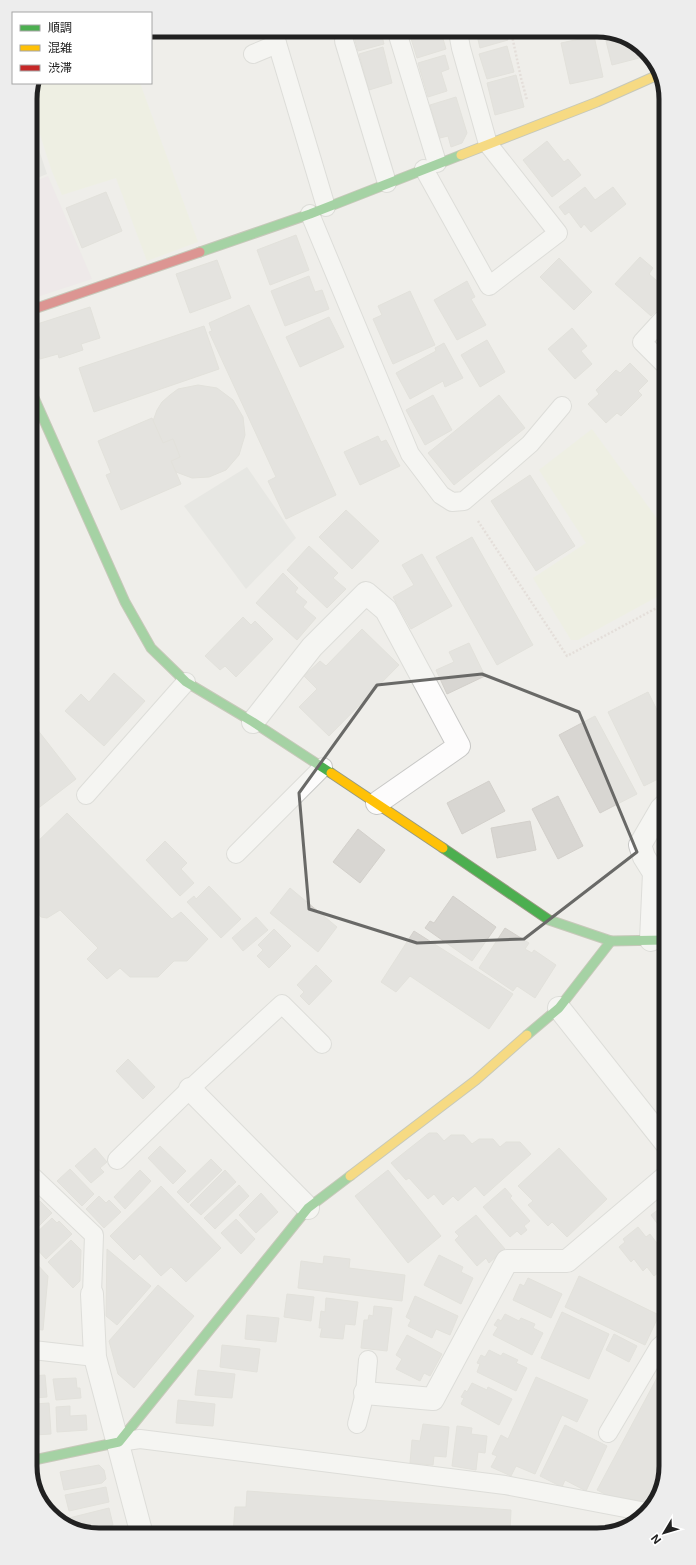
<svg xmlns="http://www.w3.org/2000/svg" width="696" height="1565" viewBox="0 0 696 1565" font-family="Inter,'Noto Sans JP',sans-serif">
<rect width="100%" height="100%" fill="#efeeea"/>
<!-- residential -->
<g fill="#dedddb">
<path d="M30,123l17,51 -17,7z"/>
<path d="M247,467l49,71 -50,51 -62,-83z"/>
</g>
<!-- industrial -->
<path fill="#ede2e8" d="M48,176l44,103 -61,20 -1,-116z"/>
<!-- farmland -->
<g fill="#eef0dc">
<path d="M36,83h104l58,159 -51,19 -31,-83 -54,17 -11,-26 -21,-66v-8z"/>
<path d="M592,429l71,98 1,66 -86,47h-7l-38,-62 53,-35 -47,-73z"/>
</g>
<!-- building -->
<g fill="#d8d6d2" stroke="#d3d0cb">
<path d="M476,31h30l2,9 -28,8z"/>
<path d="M381,32l3,12 -26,7 -5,-18z"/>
<path d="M409,32h32l5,17 -29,9z"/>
<path d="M594,36l9,41 -33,7 -9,-41z"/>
<path d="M621,37l18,7 8,12 -35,9 -6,-24z"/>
<path d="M507,46l7,26 -27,7 -8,-25z"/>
<path d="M383,47l9,36 -23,7 -10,-36z"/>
<path d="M445,55l4,14 -8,3 6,19 -19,6 -10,-34z"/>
<path d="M516,75l8,32 -29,8 -8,-32z"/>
<path d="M456,97l11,36 -5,10 -11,4 -3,-11 -8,2 -10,-33z"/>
<path d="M547,141l17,21 4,-3 13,16 -29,22 -29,-37z"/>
<path d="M585,187l10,13 18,-13 13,17 -35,28 -7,-8 -3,4 -12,-16 -4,3 -6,-8z"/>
<path d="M106,192l16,39 -40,17 -16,-40z"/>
<path d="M296,235l13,35 -39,15 -13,-35z"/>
<path d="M640,257l13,11 -4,6 14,12v17l-12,13 -36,-32z"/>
<path d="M559,258l33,34 -18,18 -34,-33z"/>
<path d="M217,260l14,38 -41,15 -14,-39z"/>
<path d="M309,276l6,16 7,-2 7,19 -44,17 -14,-35z"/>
<path d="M467,281l8,16 -4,2 15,26 -29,15 -23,-40z"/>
<path d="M410,291l25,54 -42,19 -20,-45 9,-4 -4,-9z"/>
<path d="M249,305l87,190 -50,24 -18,-38 8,-4 -67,-145 3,-1 -3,-8z"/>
<path d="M90,307l10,31 -19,6 2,6 -24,8 -1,-4 -18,5 -9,-33z"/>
<path d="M329,317l15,30 -44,20 -14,-30z"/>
<path d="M204,326l15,43 -125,43 -15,-44z"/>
<path d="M572,328l15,18 -6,5 11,13 -17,15 -27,-30z"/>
<path d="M487,340l18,32 -25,15 -19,-32z"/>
<path d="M444,343l19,35 -18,9 -2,-6 -33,18 -14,-26 40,-22 -1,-3z"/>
<path d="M630,363l18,18 -10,10 4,4 -21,21 -4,-3 -11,10 -18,-19 11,-10 -3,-4 20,-20 4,3z"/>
<path d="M198,385l19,3 16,12 10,17 2,18 -6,20 -13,15 -17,7 -17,1 -16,-6 -5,-11 9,-4 -7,-18 -10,4 -10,-22 4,-11 5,-8 8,-7 8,-6z"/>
<path d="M433,395l19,35 -27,15 -19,-35z"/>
<path d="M499,395l26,33 -71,57 -26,-32z"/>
<path d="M152,418l11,25 10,-4 7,18 -9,4 10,23 -60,26 -15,-35 5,-2 -13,-32z"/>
<path d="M378,436l3,6 5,-2 14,26 -40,19 -16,-33z"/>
<path d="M530,475l45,71 -39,25 -45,-70z"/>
<path d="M346,510l33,31 -27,28 -33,-32z"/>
<path d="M472,537l61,108 -36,20 -61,-108z"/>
<path d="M309,546l29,27 -5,5 13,11 -19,19 -40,-38z"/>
<path d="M422,554l30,52 -41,23 -18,-32 21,-12 -12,-20z"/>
<path d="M283,573l15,15 -3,4 12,10 -4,5 13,11 -19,22 -41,-37z"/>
<path d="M243,617l8,8 4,-4 18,18 -37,38 -11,-11 -5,4 -15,-14z"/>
<path d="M362,629l37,36 -70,71 -30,-29 18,-18 -13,-13 16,-15 6,5z"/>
<path d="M469,643l16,33 -38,18 -11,-24 18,-8 -5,-10z"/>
<path d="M32,657l7,12 -7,5z"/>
<path d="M114,673l31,28 -41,45 -39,-35 16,-17 8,8z"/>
<path d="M648,692l16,32v52l-20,10 -36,-74z"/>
<path d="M595,716l42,78 -37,19 -41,-78z"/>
<path d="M33,724l43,55 -44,34v-88z"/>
<path d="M489,781l16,30 -43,23 -15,-31z"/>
<path d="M558,796l25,50 -25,13 -26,-50z"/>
<path d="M67,813l105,106 9,-7 27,27 -21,22h-13l-16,16h-28l-10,-9 -13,11 -20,-20 11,-11 -38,-38 -13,8 -6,-1 -4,-5 -5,4v-69z"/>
<path d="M530,821l6,29 -39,8 -6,-30z"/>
<path d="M358,829l27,21 -25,33 -27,-21z"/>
<path d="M165,841l22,22 -6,6 13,14 -14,13 -34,-36z"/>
<path d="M209,886l32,33 -20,19 -34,-36 7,-6 2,3z"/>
<path d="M290,888l47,39 -19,25 -48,-39z"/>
<path d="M453,896l43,31 -24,34 -47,-33 5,-7 4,2z"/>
<path d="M256,917l12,13 -25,21 -11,-13z"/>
<path d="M505,928l24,15 -4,6 7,4 2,-3 22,15 -21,33 -18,-12 -4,5 -34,-23z"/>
<path d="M274,929l17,17 -22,22 -12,-12 6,-6 -5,-5z"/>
<path d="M414,931l99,63 -24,35 -79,-53 -14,16 -15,-10z"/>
<path d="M316,965l16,16 -23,24 -9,-9 4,-4 -7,-7z"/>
<path d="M128,1059l27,28 -12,12 -27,-28z"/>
<path d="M429,1133h8l7,8 7,-6h13l8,9 7,-5h14l7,8 6,-5h14l11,12 -47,42 -9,-10 -17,15 -5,-5 -10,9 -9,-11 -6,5 -19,-21 -3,2 -15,-17z"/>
<path d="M160,1146l26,25 -13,13 -25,-26z"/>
<path d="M95,1148l12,14 -7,6 4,4 -13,11 -16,-17z"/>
<path d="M559,1148l48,51 -40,38 -15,-15 -4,4 -20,-21 5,-4 -15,-15z"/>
<path d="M211,1159l11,11 -34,33 -11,-11z"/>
<path d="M70,1169l24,25 -12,12 -25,-25z"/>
<path d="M140,1170l11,11 -26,28 -11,-12z"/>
<path d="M225,1170l11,12 -35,33 -11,-10z"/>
<path d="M388,1170l53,66 -33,27 -53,-67z"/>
<path d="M239,1185l10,11 -34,33 -11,-11z"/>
<path d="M161,1186l60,62 -35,34 -15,-15 -10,9 -21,-22 -6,6 -24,-24z"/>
<path d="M505,1188l7,8 -2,2 20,23 -6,5 3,4 -6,5 -4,-4 -7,6 -27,-30z"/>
<path d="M261,1193l17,19 -22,21 -17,-18z"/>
<path d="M99,1196l7,7 3,-3 12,12 -17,16 -18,-19z"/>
<path d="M33,1199l4,4 3,-2 12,12 -19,19z"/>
<path d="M665,1207v27l-14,-19 8,-6 1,2z"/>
<path d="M476,1215l29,34 -16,14 -3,-5 -9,8 -22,-26 4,-4 -4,-4z"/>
<path d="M52,1218l5,5 2,-2 13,13 -26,25 -13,-14v-9z"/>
<path d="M236,1219l19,20 -14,15 -20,-21z"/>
<path d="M638,1227l8,10 4,-3 15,20v13l-11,9 -7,-9 -4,4 -9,-12 -3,3 -12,-15 6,-5 -2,-3z"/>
<path d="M71,1240l10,10 -1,31 -7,7 -25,-26z"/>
<path d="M107,1249l44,37 -34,39 -11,-9z"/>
<path d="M439,1255l24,12 -2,5 12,6 -12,26 -37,-19z"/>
<path d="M324,1256l26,3 -1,9 56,7 -3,26 -104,-13 3,-27 22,3z"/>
<path d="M33,1260l15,16 -5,54 -10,-1z"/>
<path d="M579,1276l80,39 -14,30 -80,-38z"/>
<path d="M528,1278l34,16 -11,24 -38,-18 7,-16 4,2z"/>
<path d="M158,1285l36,31 -60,72 -16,-14 -9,-33z"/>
<path d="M287,1294l27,3 -3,24 -27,-4z"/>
<path d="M415,1296l43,20 -8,19 -14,-6 -4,9 -24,-12 3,-6 -5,-3z"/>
<path d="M326,1298l32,4 -3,23 -10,-1 -2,15 -23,-2 2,-9h-3l2,-17 4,1z"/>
<path d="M374,1306l18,2 -5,43 -26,-3 3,-28h4l1,-5 4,1z"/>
<path d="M562,1312l47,22 -20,45 -48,-21z"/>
<path d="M505,1314l14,7 2,-3 14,6 -2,4 10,5 -11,22 -39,-20 5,-8 -4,-2 4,-6 3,2z"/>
<path d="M247,1315l32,3 -3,24 -31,-3z"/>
<path d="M614,1334l23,12 -8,16 -23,-12z"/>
<path d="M407,1335l35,19 -12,22 -6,-3 -4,8 -24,-12 6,-10 -6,-4z"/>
<path d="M222,1345l38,4 -3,23 -37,-5z"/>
<path d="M489,1350l12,6 2,-3 15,7 -2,3 11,5 -11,23 -39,-19 3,-8 -3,-1 4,-8 4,2z"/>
<path d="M666,1361v105l-13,38 -6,-2 -38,-6 -12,-6z"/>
<path d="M198,1370l37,4 -3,24 -37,-3z"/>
<path d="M45,1375l2,22 -13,1 -1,-22z"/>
<path d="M536,1377l52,23 -11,22 -15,-7 -27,59 -19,-8 -5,10 -20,-9 6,-11 -5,-2 9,-19 7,4z"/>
<path d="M76,1378l1,10h3l1,10 -25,2 -3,-21z"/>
<path d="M472,1383l15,7 1,-3 24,12 -13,26 -38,-21 3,-6 -3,-1 4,-7 2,2z"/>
<path d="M178,1400l37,4 -2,22 -37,-3z"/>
<path d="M49,1403l2,31 -17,1v-31z"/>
<path d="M70,1406v10l16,-1 1,15 -30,2 -1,-25z"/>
<path d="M423,1424l26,3 -3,30 -12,-1 -1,9 -23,-2 2,-23 8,1z"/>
<path d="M565,1425l42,21 -21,45 -21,-11 -3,7 -22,-11z"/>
<path d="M457,1426l15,2 -1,6 16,2 -2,17 -7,-1 -2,18 -24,-4z"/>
<path d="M99,1465l5,5 2,9 -4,4 -38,7 -4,-18z"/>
<path d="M106,1487l3,15 -40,9 -4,-16z"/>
<path d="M247,1491l264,19 -1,22 -277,2 2,-27h11z"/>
<path d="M109,1508l4,17 -27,7 -15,-6 -2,-8z"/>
<path d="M114,1530l2,5 -23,-1z"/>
</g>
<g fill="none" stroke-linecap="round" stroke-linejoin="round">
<defs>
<g id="lane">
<path d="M397,32l40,131"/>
<path d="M274,33l52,174"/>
<path d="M344,41l43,142"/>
<path d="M253,54l24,-10"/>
<path d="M424,169l65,117 69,-53 -70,-89 -27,-96 -3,-16"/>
<path d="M310,214l100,240 31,41 11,7 12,-1 66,-57 32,-38"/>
<path d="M663,319l-21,23 21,21"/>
<path d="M86,795l100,-113"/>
<path d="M236,854l87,-87"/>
<path d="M117,1160l73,-71 92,-85 40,40"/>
<path d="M33,1177l61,58 -2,59"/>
<path d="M33,1350l62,7"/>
<path d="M357,1424l8,-31 3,-33"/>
<path d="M608,1433l51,-86 7,-6"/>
<path d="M119,1442l21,-3 365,46 141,27"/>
</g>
<g id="street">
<path d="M253,722l59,-75 54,-54 20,17 73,136 -82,57"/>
<path d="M651,940l3,-67 -10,-16 -4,-12 21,-36 3,-3"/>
<path d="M559,1008l106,134"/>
<path d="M190,1089l118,119"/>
<path d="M92,1294l3,63 47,178"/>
<path d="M365,1393l68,6 74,-138h60l98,-83"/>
</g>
<g id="fast">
<path d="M200,252l110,-38 151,-59"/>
<path d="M31,391l94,211 26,46 35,34 67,40 78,51"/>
<path d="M443,848l106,72 62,21 54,-1"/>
<path d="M527,1035l32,-27 52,-67"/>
<path d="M34,1460l85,-18 189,-234 42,-32"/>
</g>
<g id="slow">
<path d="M461,155l136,-53 63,-28"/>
<path d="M331,773l112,75"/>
<path d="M350,1176l126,-96 51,-45"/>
</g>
<path id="jam" d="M31,310l169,-58"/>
</defs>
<!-- lane casing -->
<use href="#lane" stroke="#c8c8c6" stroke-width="20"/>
<!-- street casing -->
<use href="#street" stroke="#c8c8c6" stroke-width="24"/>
<!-- fast casing -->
<use href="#fast" stroke="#979a80" stroke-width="11"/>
<!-- slow casing -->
<use href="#slow" stroke="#979a80" stroke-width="11"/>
<!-- jam casing -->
<use href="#jam" stroke="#979a80" stroke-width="11"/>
<!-- path -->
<g stroke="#d8cbc8" stroke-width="2.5" stroke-dasharray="2 2" stroke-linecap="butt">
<path d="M511,31l10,47 6,22"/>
<path d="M478,521l89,135 97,-52"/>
</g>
<!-- lane -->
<use href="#lane" stroke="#fdfcfc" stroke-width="18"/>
<!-- street -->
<use href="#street" stroke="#fdfcfc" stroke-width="22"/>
<!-- fast -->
<use href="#fast" stroke="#4caf50" stroke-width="9"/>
<!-- slow -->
<use href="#slow" stroke="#ffc107" stroke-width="9"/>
<!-- jam -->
<use href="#jam" stroke="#c62828" stroke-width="9"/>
</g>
<!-- marked area -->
<path d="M0 0H696V1565H0ZM482,674l97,38 58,140 -113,87 -107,4 -108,-34 -10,-116 78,-108z" fill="#efeeea" fill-opacity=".55" fill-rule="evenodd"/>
<path fill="none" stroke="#696967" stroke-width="3" stroke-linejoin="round" d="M482,674l97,38 58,140 -113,87 -107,4 -108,-34 -10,-116 78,-108z"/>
<!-- crop -->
<path d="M0 0H696V1565H0ZM99 37H597A62 62 0 0 1 659 99V1466A62 62 0 0 1 597 1528H99A62 62 0 0 1 37 1466V99A62 62 0 0 1 99 37Z" fill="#ededed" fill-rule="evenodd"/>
<path fill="none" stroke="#212121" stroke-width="5" d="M99 37H597A62 62 0 0 1 659 99V1466A62 62 0 0 1 597 1528H99A62 62 0 0 1 37 1466V99A62 62 0 0 1 99 37Z"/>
<!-- legend -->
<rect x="12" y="12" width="140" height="72" fill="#ffffff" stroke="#a6a6a6"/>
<rect x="20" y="25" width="20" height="6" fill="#4caf50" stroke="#a6a6a6"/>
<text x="48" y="32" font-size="12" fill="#212121">順調</text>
<rect x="20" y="45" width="20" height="6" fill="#ffc107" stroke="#a6a6a6"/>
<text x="48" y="52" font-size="12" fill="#212121">混雑</text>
<rect x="20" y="65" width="20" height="6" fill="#c62828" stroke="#a6a6a6"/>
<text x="48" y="72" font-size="12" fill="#212121">渋滞</text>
<!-- north arrow -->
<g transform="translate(664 1533) rotate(232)" stroke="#ffffff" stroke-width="3" paint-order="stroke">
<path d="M0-3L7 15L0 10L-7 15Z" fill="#212121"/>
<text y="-6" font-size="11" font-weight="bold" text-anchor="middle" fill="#212121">N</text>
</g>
</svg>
